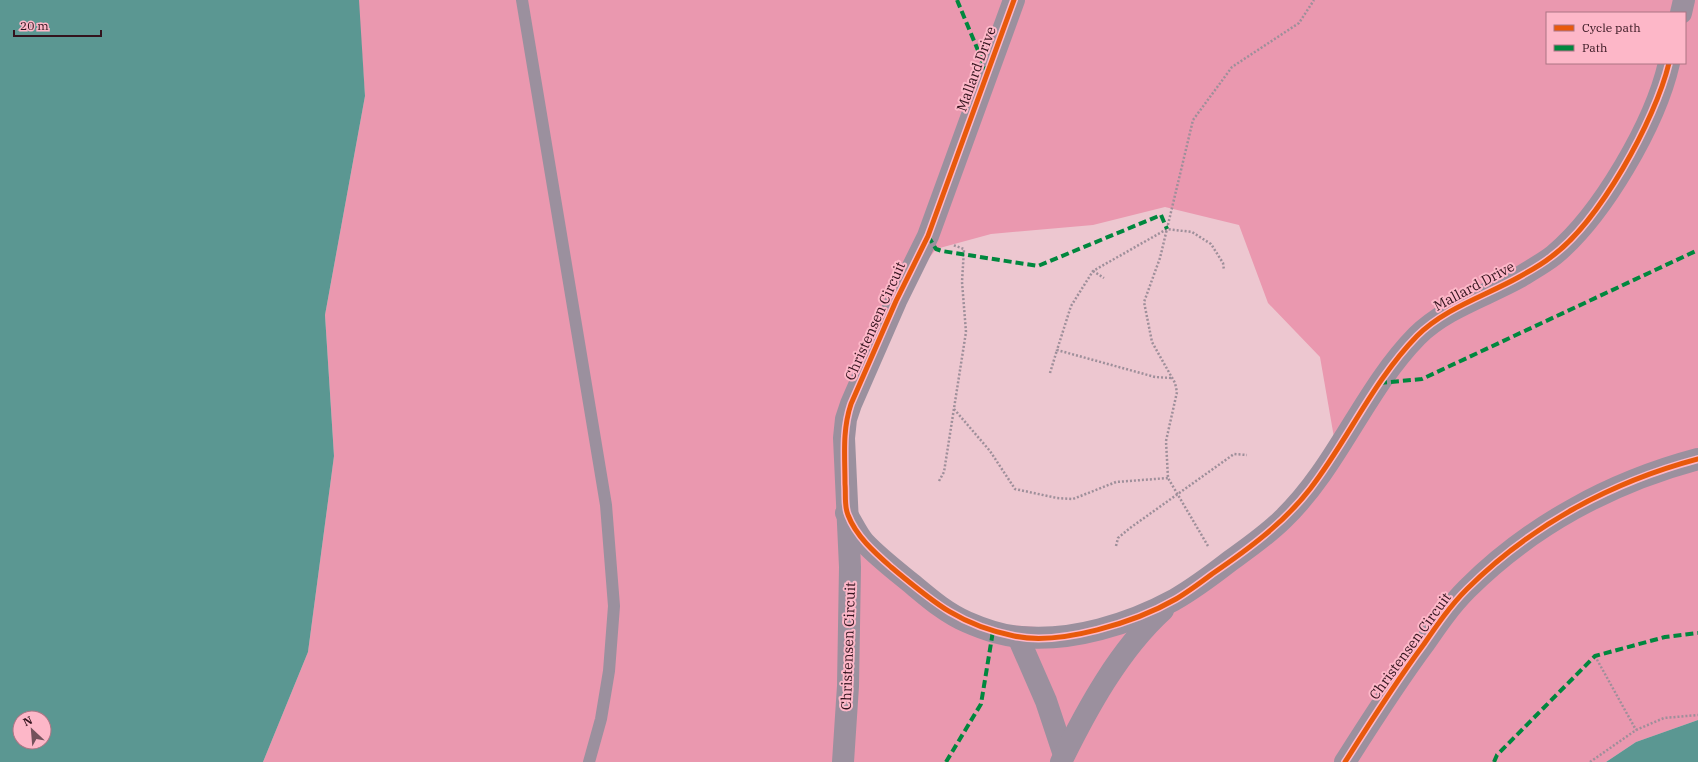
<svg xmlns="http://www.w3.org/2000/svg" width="1698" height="762" viewBox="0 0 1698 762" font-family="'IBM Plex Serif',serif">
<rect width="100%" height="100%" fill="#edc7d0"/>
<!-- forest -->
<path fill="#ea98af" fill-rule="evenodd" d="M358,0h1340v720l-62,22 -30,20h-1343l45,-110 26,-196 -9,-141 40,-219zM1547,13h138v50h-138zM1165,207l74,18 29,78 52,54 16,92 -115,119 -130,63 -125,-9 -120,-109 5,-109 45,-103 40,-52 55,-15 102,-9z"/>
<!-- water -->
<g fill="#5b9792" fill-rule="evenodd">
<path d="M0,0h359l6,96 -40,219 9,141 -26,196 -45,110h-263zM20,718h24v24h-24z"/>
<path d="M1698,720v42h-92l30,-20z"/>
</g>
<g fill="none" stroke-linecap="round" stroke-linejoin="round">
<!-- path -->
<g stroke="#9e8f9a" stroke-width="2.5" stroke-dasharray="2 2" stroke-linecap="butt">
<path d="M1093,271l11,7"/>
<path d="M1050,373l7,-23"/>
<path d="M1171,378l-16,-1 -98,-27 14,-44 22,-35 74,-42 25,3 19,12 12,19 1,7"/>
<path d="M954,409l36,42 25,38 42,9 16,1 43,-17 52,-4"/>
<path d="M939,481l5,-9 22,-140 -4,-50 2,-33 -11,-4"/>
<path d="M1116,546l2,-8 12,-10 104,-74 13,1"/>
<path d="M1208,546l-40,-68 -2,-37 11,-49 -2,-9 -23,-41 -8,-40 16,-44 33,-138 39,-53 67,-44 15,-23"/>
<path d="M1595,656l41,74"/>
<path d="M1590,762l46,-32 28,-12 34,-3"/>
</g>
<!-- lane -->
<path stroke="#9b909e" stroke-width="12" d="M522,0l84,505 8,101 -5,65 -8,48 -12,43"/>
<!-- street -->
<g stroke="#9b909e" stroke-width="22">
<path d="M1681,13l3,-13"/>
<path d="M846,513c6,9 11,21 18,29 14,15 31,28 47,41 18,15 35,30 56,39 16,7 36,14 54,15 50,5 109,-13 153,-37 19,-11 38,-25 56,-39 18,-13 37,-26 53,-42 55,-53 81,-129 134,-183 28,-28 69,-40 103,-59 11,-7 24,-14 34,-22 48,-40 101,-131 115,-192"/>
<path d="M1018,637l28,64 18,54"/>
<path d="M843,762l5,-76 2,-119 -6,-129 2,-19 5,-15 45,-103 32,-65 86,-236"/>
<path d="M1061,762c26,-53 58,-112 102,-152"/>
<path d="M1345,762c26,-41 50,-79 79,-118 13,-19 26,-38 43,-55 63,-63 144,-107 231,-130"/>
</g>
<!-- quiet -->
<g stroke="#00873e" stroke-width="4" stroke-dasharray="8 4" stroke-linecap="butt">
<path d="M957,0l30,72"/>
<path d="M928,236l8,13 6,2 96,15 123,-51 6,14"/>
<path d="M1379,383l43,-4 276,-129"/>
<path d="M946,762l35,-58 12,-73"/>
<path d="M1494,762l3,-7 98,-99 70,-19 33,-4"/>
</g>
<defs>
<g id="cycleway">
<path d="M1014,0l-86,236 -32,65 -45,103c-9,27 -6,53 -6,80 1,10 -1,22 3,31 8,21 26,37 43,52 42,35 68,58 123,69 46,10 122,-14 162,-37 12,-7 24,-16 36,-25 35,-24 71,-50 98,-85 38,-49 63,-108 107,-153 28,-28 68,-40 102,-59 11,-6 22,-12 32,-20 48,-35 104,-136 118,-194"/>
<path d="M1345,762c26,-41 50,-79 79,-118 13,-19 26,-38 43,-55 63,-63 144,-107 231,-130"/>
</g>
</defs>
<!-- cycleway casing -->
<use href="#cycleway" stroke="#fdb7c8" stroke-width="8"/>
<!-- cycleway -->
<use href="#cycleway" stroke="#e8590c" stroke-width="5"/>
</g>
<g text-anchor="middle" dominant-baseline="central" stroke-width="4" stroke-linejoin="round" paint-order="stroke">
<!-- street labels -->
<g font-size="14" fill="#33131d" stroke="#fdb7c8">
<text transform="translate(976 69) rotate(-70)">Mallard Drive</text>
<text transform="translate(1474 286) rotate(-28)">Mallard Drive</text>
<text transform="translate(875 321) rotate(-66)">Christensen Circuit</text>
<text transform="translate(848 646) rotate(-88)">Christensen Circuit</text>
<text transform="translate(1410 646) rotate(-54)">Christensen Circuit</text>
</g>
</g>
<!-- legend -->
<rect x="1546" y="12" width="140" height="52" fill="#fdb7c8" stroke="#ac7584"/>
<rect x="1554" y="25" width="20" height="6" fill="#e8590c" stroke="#ac7584"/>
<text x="1582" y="32" font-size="12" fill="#33131d">Cycle path</text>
<rect x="1554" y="45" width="20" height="6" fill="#00873e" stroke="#ac7584"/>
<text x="1582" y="52" font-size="12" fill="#33131d">Path</text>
<!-- north arrow -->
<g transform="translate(32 730) rotate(334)"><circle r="19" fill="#fdb7c8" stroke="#ac7584"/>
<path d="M0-3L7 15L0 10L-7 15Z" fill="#74525c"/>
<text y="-6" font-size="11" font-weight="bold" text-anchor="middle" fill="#33131d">N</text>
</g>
<!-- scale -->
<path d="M14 30v6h87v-6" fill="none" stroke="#33131d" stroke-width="2"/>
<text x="20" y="30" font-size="12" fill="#33131d" stroke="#fdb7c8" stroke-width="3" paint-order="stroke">20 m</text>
</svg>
